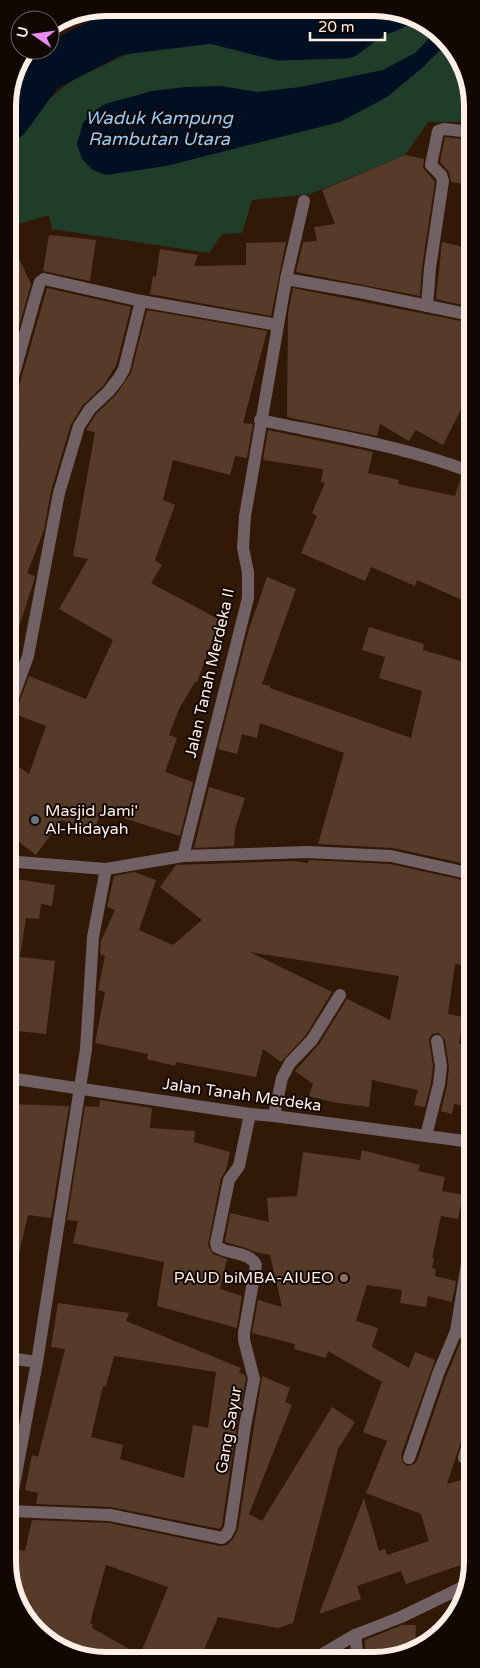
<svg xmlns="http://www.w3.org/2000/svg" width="480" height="1668" viewBox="0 0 480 1668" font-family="'Varela Round',sans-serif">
<rect width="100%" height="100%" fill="#321907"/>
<!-- green -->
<path fill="#1f3d29" d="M413,20l31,16 27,51v35h-43l-23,33 -95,39 -58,6 -10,33 -20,1 -13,19 -157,-24 -3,-14 -41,12v-74l30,-45 36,-29 54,-25 90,-19 33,7 41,4 46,-3 46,-8 24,-10z"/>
<!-- water -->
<g fill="#001022">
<path d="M218,8l49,1 20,6 34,3 17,-1 17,-8h39l19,11c-11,12 -30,15 -46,18 -52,10 -97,8 -149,-3z"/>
<path d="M435,32l9,4 3,7 -25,25 -35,29 -47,25 -174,44 -60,9 -13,-5 -11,-11 -5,-15 6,-21 10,-11 12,-8 47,-13 33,-4 36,-1 37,6 42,-5 83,-17 32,-17z"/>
</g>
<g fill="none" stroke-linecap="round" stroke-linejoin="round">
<!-- river -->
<path stroke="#001022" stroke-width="45" d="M8,118l34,-47 73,-38 97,-12 67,17 66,-2 36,-27"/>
</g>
<!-- building -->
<g fill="#563b29" fill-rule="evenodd">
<path d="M445,137l26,3v45l-20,-3 -2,-10 -9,-10z"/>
<path d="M405,155l19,4 -1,9 12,14 -13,85 -2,29 -124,-24 7,-30 14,-1 -3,-14 21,-3 -13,-34z"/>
<path d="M49,235l47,5 -6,41 -47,-10z"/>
<path d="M8,236l23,48 -23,81z"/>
<path d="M286,242l-15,74 -121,-22 3,-18 3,1 4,-28 38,6 -4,11 52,-1v-22z"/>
<path d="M442,242l26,6 -1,7 4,1v51l-35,-8z"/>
<path d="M47,288l84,19 -15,59 -13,20 -20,19 -12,19 -20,67 -7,39 -17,43 8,3 -2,8 -21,64 -4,-1v-244l5,-2 3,-4z"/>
<path d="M293,288l178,35v67l-28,55 -27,-15 -7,11 -29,-17 -3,12 -90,-19 1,-104z"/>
<path d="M147,310l120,21 -24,92 10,1 -6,34 -12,-2 -5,19 -57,-15 -10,40 12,5 -20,55 7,5 -11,18 69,37 -23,62h-2l-16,27 -10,26 8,3 -12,34 28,10 -13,54 -79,-25 -7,20 -33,-11 -25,35 -27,-21 -1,-75 21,15 17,-48 -31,-12 14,-38 57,23 27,-59 -54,-31 29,-50 -15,-3 22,-124 -9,-2 10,-16 19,-18 16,-23z"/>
<path d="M268,430l105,22 -5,21 31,7 -1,4 57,12 6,-19 10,3v124l-54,-24 -2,6 -44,-19 -6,14 -64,-28 16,-37 -5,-3 13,-30 -4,-1 2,-13 -60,-9z"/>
<path d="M267,577l29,12 -34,95 8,2v2l141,50 11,-47 -43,-13 6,-21 -23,-7 7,-23 55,17 -1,6 48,14v116l-7,28 7,1v56l-78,-17 -75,-4 26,-91 -84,-30 -3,15 -15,-4 -5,20 -19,-5 31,-120z"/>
<path d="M209,787l36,11 -10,31 -1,17 -40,2z"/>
<path d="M309,860l81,4 77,17 -4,20 9,2v63l-17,-2 -7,50 15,3 -4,27 13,2v61l-18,-3 -2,10 -11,-3 6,-25 2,-19 -4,-27 -6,-7 -7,1 -3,5 4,27 -2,17 -6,24 -11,-2 4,-15 -46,-10 -3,27 -37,-5 -23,-6 4,-12 -18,-13 24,-27 28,-45 43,21 9,-44 -149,-24 82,40 -26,43 -25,27 -18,-13 -7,28 -80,-15 -1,4 -28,-7 1,-5 -53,-11 10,-51 -7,-2 7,-34 -5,-2 1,-13 14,-31 -8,-3 7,-31 20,-4 22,8 -17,50 34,15 29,-25 -42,-33 16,-22 118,-4 14,2z"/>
<path d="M9,878l46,7 -3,21 -11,-2 -2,15 -13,-1 -6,39 35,4 -9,73 -37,-4 1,-72h-1z"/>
<path d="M100,1100l52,8 -2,20 45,3 -1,11 36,10 -4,18 -5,8 -13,67 5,9 14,5 -7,30 22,7 -5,32 -80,-22 7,-44 -91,-19 5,-22 -11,-1 18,-114 14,1z"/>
<path d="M9,1104l60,2 -18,112 -23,-3 -11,47h-8v-63l6,-45h-6z"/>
<path d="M362,1150l58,15 -2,6 27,6 -3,14 21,4 -5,24 -17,-3 -9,42h2l-2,10 4,1 -1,7 21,5 -4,21 -24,-6 -2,11 -26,-4 2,-13 -35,-5 -11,36 22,7 -6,19 37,21 6,-16 20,8 -34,95 2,8 4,3 7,-2 3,-3 29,-84 15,-36 11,3v63l-25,77 25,-7v84l-66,23 -5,-13 -44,15 4,13 -42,15 45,-116 15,53 6,-2 2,6 42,-14 -8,-27 -55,-21 21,-52 -24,-9 19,-50 -54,-31 -2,7 -32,-9 1,-5 -43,-11 6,-33 24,7 -12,-52 -15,-3 -9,-4 -21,-6 5,-29 39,9 -2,-24 30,-2 6,-44 57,8z"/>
<path d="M58,1303l71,10 -3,8 115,47 -2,5 5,1 2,5 -9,46 -15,100 -2,4 -109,-22 -75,-3 2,-11 -13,-3 7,-35 6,2 27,-108 -14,-2zM114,1356l102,16 -8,56 -15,-3 -9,53 -64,-19 3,-14 -32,-8 12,-51h3z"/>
<path d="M262,1376l28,12 -5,14 7,3 -43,109 13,7 70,-114 23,15 -17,27 -45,174 -15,5 -60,-11 -18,42h-114l-50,-27 -27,-51v-34l16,4 7,-31 77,3 111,23 7,-1 6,-6 5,-10zM106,1565l62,22 -28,68 -48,-27 1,-4 -3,-1z"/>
<path d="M402,1625h14l-1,21 -22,13h-27l-1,-19z"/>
</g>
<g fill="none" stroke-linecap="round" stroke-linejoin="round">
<!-- minor -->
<g stroke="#716064" stroke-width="12">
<path d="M286,279l74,13 111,23"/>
<path d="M427,306l3,-38 13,-87 -2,-6 -10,-10 7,-34 6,-2 27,3"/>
<path d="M8,395l28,-100 4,-13 4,-3 97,22 137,24"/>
<path d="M260,420c71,15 144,26 211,52"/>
<path d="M8,711l20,-55 31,-163 20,-67 11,-17 19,-18 10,-13 5,-9 17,-68"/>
<path d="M183,856l124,-4 84,4 81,18"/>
<path d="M9,860l9,2 88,7"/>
<path d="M274,1116l8,-38 8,-15 22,-23 28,-45"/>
<path d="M426,1136l13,-52 2,-18 -4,-25"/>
<path d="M456,1331l16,5"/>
<path d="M9,1358l28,4"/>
<path d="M409,1458l29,-84 18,-43 16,-98"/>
<path d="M464,1458l8,-29"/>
<path d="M9,1511l101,4 112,23 4,-3 4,-7 15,-102 9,-47 -10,-39v-7l12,-68c-6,-13 -28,-11 -39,-18l-1,-4 13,-63 10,-14 11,-52"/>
<path d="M9,1512l28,-150 49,-313 7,-112 13,-68 77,-13 65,-258v-26l-5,-24 2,-32 41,-237 18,-78"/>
<path d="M355,1635l3,24"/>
<path d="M314,1659l41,-24 46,-18 64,-31"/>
</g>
<!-- tertiary -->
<path stroke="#716064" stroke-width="12" d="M9,1078l241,36 24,2 198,26"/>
</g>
<!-- markers -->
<circle fill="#6b7280" stroke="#120703" stroke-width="2" cx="35" cy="820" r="5"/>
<circle fill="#8d6e63" stroke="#120703" stroke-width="2" cx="344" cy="1278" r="5"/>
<g text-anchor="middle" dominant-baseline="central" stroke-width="4" stroke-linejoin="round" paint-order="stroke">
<!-- street labels -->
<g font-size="16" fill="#fdefe6" stroke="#120703">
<text transform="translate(210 673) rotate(-77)">Jalan Tanah Merdeka II</text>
<text transform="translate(242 1095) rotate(8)">Jalan Tanah Merdeka</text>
<text transform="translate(229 1430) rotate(-80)">Gang Sayur</text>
</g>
<!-- poi labels -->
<g font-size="16" fill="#fdefe6" stroke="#120703" text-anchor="start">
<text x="45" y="811">Masjid Jami'<tspan x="45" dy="18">Al-Hidayah</tspan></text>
<text x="334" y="1278" text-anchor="end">PAUD biMBA-AIUEO</text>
</g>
<!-- water labels -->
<g font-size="18" font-style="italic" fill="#93cbfc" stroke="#120703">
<text x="159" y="118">Waduk Kampung<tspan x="159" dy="21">Rambutan Utara</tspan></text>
</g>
</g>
<!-- crop -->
<path d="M0 0H480V1668H0ZM106 16H374A90 90 0 0 1 464 106V1562A90 90 0 0 1 374 1652H106A90 90 0 0 1 16 1562V106A90 90 0 0 1 106 16Z" fill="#120703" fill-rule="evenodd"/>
<path fill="none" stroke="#fdefe6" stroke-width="6" d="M106 16H374A90 90 0 0 1 464 106V1562A90 90 0 0 1 374 1652H106A90 90 0 0 1 16 1562V106A90 90 0 0 1 106 16Z"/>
<!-- north arrow -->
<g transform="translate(35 35) rotate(283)"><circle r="24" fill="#120703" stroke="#70645e"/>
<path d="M0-4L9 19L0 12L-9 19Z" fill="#ed8cf9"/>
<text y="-8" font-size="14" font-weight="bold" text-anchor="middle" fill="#fdefe6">U</text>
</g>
<!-- scale -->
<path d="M310 32v8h75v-8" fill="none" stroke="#fdefe6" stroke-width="2.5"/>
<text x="318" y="32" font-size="15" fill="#fdefe6" stroke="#120703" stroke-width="4" paint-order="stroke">20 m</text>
</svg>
